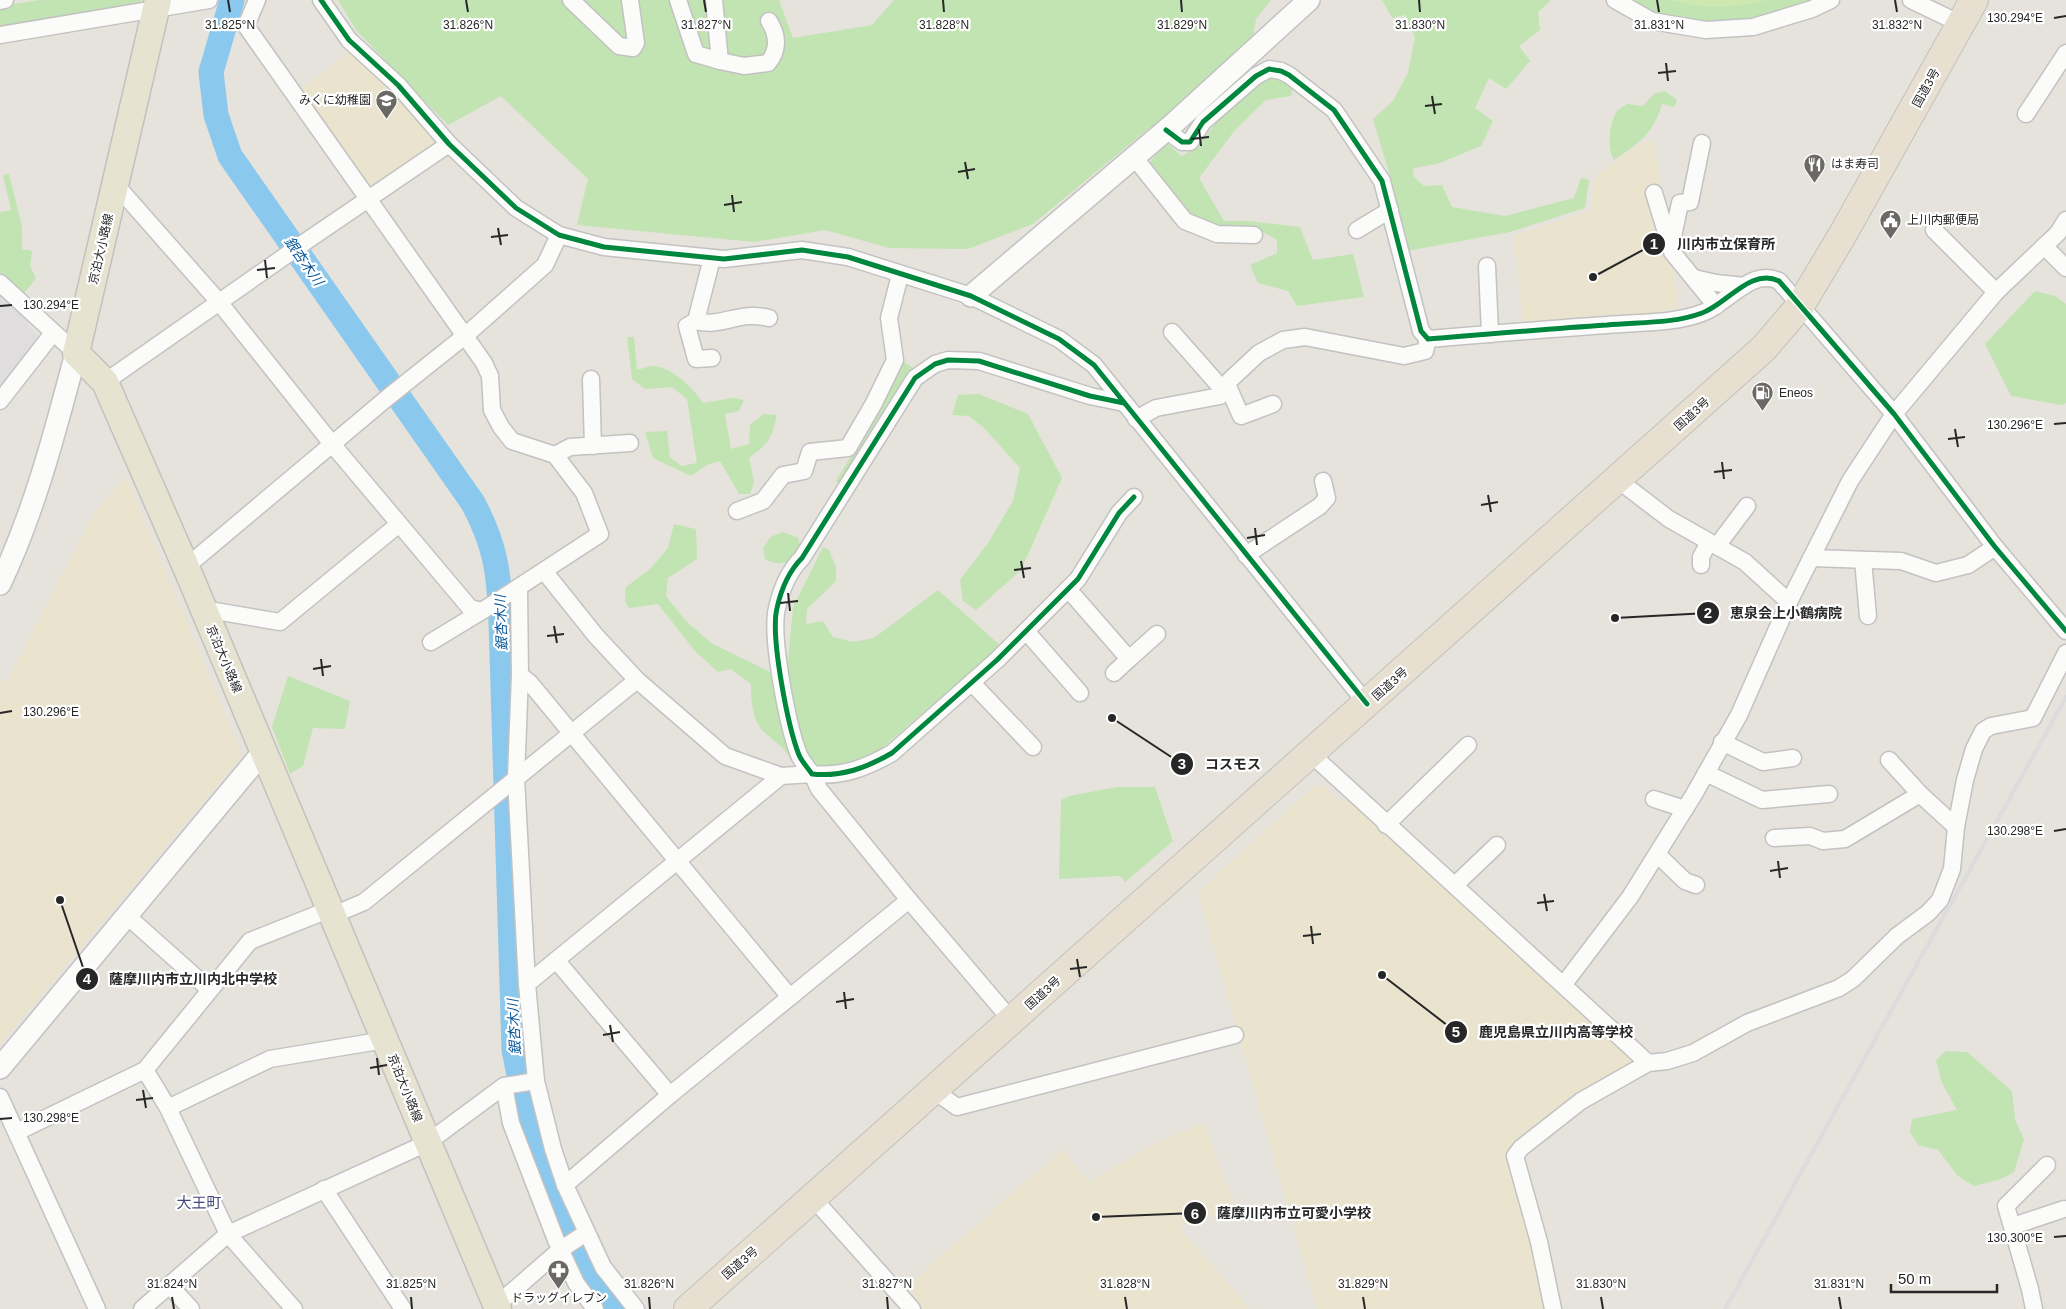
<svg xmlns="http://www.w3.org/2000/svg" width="2066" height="1309" viewBox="0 0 2066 1309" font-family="Arial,'Noto Sans JP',sans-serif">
<rect width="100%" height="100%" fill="#e6e3dc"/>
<!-- industrial -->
<path fill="#e0dddf" d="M0,294l28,27 -1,4 13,14 -40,50z"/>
<!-- education -->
<g fill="#eae4cf">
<path d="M351,51l81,84 1,8 -61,43 -6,-1 -67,-94z"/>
<path d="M1643,142h11l2,10 23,156 -40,8 -116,9 -9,-90 76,-24 5,-32 10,-10z"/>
<path d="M126,477l116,278 -242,289v-365l6,3 89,-170z"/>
<path d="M1315,785l8,1 14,13 20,5 277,253 -4,12 -120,82 40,158h-233l-119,-417z"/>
<path d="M1203,1123l33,85 -57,19 71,82h-332l-6,-6 2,-23 149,-131 26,33 64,-38z"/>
</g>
<!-- green -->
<g fill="#c1e4b2">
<path d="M40,0h101l-1,7 -140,24v-25z"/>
<path d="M338,0h441l14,38 79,-13 22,-25h377l-15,19 -6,38 -102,72 -115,95 -65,25 -79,-1 -64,-18 -71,12 -177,-17 11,-46 -87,-83 -53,29 -92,-95z"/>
<path d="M1382,0h169l-13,12 2,18 -21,16 11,15 -24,28 -17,-11 -14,30 18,13 -12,25 -44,18 -23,4 -1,8 11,10 18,-1 10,22 53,9 69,-18 7,-20 8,2 -4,28 -75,24 -103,19 -13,-62 -21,-70 20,-18 15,-28 7,-36 -10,-22 -13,3z"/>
<path d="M1628,0h183c-11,6 -25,9 -37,13 -52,16 -97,14 -146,-13z"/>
<path d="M1263,78l15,1 15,7 -2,10 -25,4 -31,30 -36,48 25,43h23l53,6 13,33 40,-6 11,43 -67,9 -9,-15 -30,-8 -8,-18 27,-12v-13l-16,-9 -39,-3 -33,-12 -40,-53 18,-20 14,13c21,-9 29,-27 43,-44 11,-13 27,-23 39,-34z"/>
<path d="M1665,91l12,9 -3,7 -12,-3c-8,29 -24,40 -48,56 -7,-12 -5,-36 3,-49 2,-2 7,-5 10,-7l16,2 11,-12z"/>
<path d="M9,174l13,52v23l10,2 -2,15 6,12 -14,18 -22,-24v-60l11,-2 -8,-35z"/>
<path d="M2035,291l20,5 11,8v99l-4,2 -51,-9 -26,-52z"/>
<path d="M627,337h7l3,33c5,-1 11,-4 16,-4 19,1 40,22 50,37l30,-5 11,2 -5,11 -14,3 6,35 18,-5 1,-19 14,-11 13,1c-6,25 -8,28 -28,43l5,24 -4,12h-11l-19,-33 -13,4 -16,11 -38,-18 -8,-26 22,-1 3,26 11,9 16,-3 -10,-64 -15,-12 -27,2 -13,-10z"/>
<path d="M900,359l13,9 -73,117 -4,-4 28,-46z"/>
<path d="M979,394l49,20 34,64 -41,92 -45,40 -13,-9 -3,-21 28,-37 25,-42 7,-33 -36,-40 -15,-12 -17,-1 6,-20z"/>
<path d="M674,524l22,5 1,30 -29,19 -2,18 19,24 26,23 61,30 16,-11 5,-55 30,-60 6,3 7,17v14l-29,28 -1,15 17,-3 10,16 20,5 21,-4 64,-48 63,56 -132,113 -43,11 -33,-7c-8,-16 -16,-19 -29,-31 -12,-12 -13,-32 -13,-48l-20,-15 -13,3 -23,-21 -37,-47 -29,4 -4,-7 1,-14 25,-19 17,-20z"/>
<path d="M783,532l15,6 3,10c-8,14 -20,20 -36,11l-2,-10 7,-12z"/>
<path d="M288,676l62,25 -5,28 -32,-1 -10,38 -13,8 -18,-47z"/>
<path d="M1117,787h38l18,54 -48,41 -5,-6 -61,3 2,-79 8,-4z"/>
<path d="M1946,1051l21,1 45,39 3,29 9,19 -10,33 -13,7 -27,7 -16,-10 -20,-26 -20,-5 -8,-13 2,-13 45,-9 -15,-27 -6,-23z"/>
</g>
<!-- pitch -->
<path fill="#cde9af" d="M1670,0h97c-36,8 -61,10 -97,0z"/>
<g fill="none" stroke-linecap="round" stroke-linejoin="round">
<!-- river -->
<path stroke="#8ac8ed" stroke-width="25" d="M232,0l-21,72 5,43 14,41 243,347c23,43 26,70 28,118l13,429 19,92 12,35 38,86 34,46"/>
<defs>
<g id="minor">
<path d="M257,0l-11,26 238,337 6,13 2,34 9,17 11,14 43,14 29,38 16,41 -118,77 -51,31"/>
<path d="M321,0l28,40 49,45 51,59 67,64 43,27 45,12 120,12 78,-9 46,7 123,39 88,43 35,26 273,339"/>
<path d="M571,0l48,46 14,2 3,-5 -6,-43"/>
<path d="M678,0l18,54 24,7 -6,-61"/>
<path d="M1615,0l37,21 54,9 47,-3 59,-18 19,-9"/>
<path d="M1911,0l50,24"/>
<path d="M0,1l5,-1"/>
<path d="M0,35l209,-35"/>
<path d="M720,61l24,5 24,-3c11,-13 10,-28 1,-42"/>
<path d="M2026,114l40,-61"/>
<path d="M1166,130l16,12h8l13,-20 53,-46 13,-7 12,2 8,4 45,35 48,71 39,150 7,8c60,-5 119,-10 179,-14 30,-3 66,-1 95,-12 24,-8 49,-46 77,-32l115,133 101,133 71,84"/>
<path d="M1134,157l51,64 32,13 37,1"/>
<path d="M116,185l103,117 113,142 138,164 12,3"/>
<path d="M1654,193l18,59 44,54"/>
<path d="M1357,230l33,-20"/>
<path d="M1934,230l62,62"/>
<path d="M1671,246l9,-43 10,-1 12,-59"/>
<path d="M2044,246l22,22"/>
<path d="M1487,266l3,68"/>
<path d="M1694,278l22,5 28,3"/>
<path d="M0,283l76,70"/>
<path d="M696,321c26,7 43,-11 73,-3"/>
<path d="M1172,332l52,59"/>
<path d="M712,358l-16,1 -9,-33 9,-5 16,-63"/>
<path d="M591,379l2,67"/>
<path d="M105,382l203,-142 141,-96"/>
<path d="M1227,384l14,32 32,-12"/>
<path d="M0,401l53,-68"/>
<path d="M1124,403l-34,-7 -111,-35 -31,-1 -13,4 -20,14 -113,180c-13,13 -21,32 -25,50 -7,28 11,119 22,147 3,7 9,13 13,19 30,3 54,-6 80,-21l105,-93 81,-81 41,-66 15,-16"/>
<path d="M1136,419l20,-11 64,-12 10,-16 29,-27 24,-13 22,-3 99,19 21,-5 3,-12"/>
<path d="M555,455l15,-8 60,-4"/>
<path d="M1618,480l51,39 76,43 44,40 61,-121 44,-67 102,-122 62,-59 8,-13"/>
<path d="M737,511l26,-10 20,-26 21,-4 6,-19 38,-4 26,-45 21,-43 -6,-42 11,-43"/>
<path d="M1717,546l30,-40"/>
<path d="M1246,555l74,-49 7,-8 -4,-17"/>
<path d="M1811,558l90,3 35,12 32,-8 27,-18"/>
<path d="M1863,560l5,56"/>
<path d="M1701,565v-8l8,-15"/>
<path d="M186,567l201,-169 79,-63 79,-70 14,-30"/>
<path d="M544,571l52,65 41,44 88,76 56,20 31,-2 7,15 90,111 103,121"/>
<path d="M519,587l1,88 -4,103 11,206 9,97 17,68 12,36 38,82 33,42"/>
<path d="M1068,589l61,70 -15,14"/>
<path d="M203,609l77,13 119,-98"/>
<path d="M1026,631l54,62"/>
<path d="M1129,659l28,-25"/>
<path d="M520,675l10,8 260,314"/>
<path d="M972,683l61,64"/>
<path d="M1722,742l41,20 30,-4"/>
<path d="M1310,753l338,310"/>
<path d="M1889,760l31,34 36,33"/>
<path d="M1706,773l56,27 67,-6"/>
<path d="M1654,799l31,10"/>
<path d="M1386,825l82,-80"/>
<path d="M1774,838l36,-2 13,5 22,-2 75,-45"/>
<path d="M1657,854l28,27 11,4"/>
<path d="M1455,885l42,-40"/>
<path d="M126,915l83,74"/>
<path d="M331,916l33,-14 273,-222"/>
<path d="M556,960l114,135"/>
<path d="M527,984l254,-208"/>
<path d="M1564,984l66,-87 63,-101 46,-81 50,-113"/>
<path d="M145,1070l23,38 60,126 66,75"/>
<path d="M504,1086l7,37 45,117 20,43 19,26"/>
<path d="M933,1090l24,17 278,-72"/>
<path d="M0,1097l97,212"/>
<path d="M168,1108l102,-49 115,-19"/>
<path d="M17,1132l128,-62 105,-129 78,-31"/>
<path d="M565,1185l105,-90 239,-195"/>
<path d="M324,1189l79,120"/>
<path d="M813,1198l99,111"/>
<path d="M2013,1226l51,-17"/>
<path d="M170,1286l21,23"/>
<path d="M142,1309l86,-75 199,-91 77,-57 32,-5"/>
<path d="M492,1309l68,-59 26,-17"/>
<path d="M1553,1309l-14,-67 -24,-86 6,-8 60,-47 67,-38 19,-2 26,-8 54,-30 92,-35 14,-9 44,-43 31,-23 12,-13 12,-31 4,-42 9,-47 9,-31 9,-18 8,-5 42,-8 33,-65"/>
<path d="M2034,1309l-4,-20 -24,-83 41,-41"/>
</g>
<g id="tertiary">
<path d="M971,296l201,-171 137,-125"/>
<path d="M0,584c35,-74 55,-152 76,-231"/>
<path d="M0,1068l263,-316"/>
</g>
<path id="primary" d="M158,0l-82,353 29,29 81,185 312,742"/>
<path id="trunk" d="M688,1309l1076,-961 36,-42 43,-72 131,-234"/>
</defs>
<!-- minor casing -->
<use href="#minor" stroke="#c3c2c2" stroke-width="19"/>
<!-- tertiary casing -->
<use href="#tertiary" stroke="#c3c2c2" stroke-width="24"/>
<!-- primary casing -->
<use href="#primary" stroke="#c3c1bf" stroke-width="29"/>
<!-- trunk casing -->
<use href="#trunk" stroke="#c3c1bf" stroke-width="30"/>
<!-- minor -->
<use href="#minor" stroke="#fbfbfa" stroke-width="16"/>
<!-- tertiary -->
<use href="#tertiary" stroke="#fbfbfa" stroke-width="21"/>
<!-- primary -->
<use href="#primary" stroke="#e6e3d1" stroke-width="26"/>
<!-- trunk -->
<use href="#trunk" stroke="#e7e0d1" stroke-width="28"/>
<!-- rail -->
<path stroke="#dcdbde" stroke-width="4" d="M1725,1309l341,-612"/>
<defs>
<g id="cycleway">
<path d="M321,0l28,40 49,45 51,59 67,64 43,27 45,12 120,12 78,-9 46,7 123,39 88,43 35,26 273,339"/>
<path d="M1166,130l16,12h8l13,-20 53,-46 13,-7 12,2 8,4 45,35 48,71 39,150 7,8c60,-5 119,-10 179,-14 30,-3 66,-1 95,-12 24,-8 49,-46 77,-32l115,133 101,133 71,84"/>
<path d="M1124,403l-34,-7 -111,-35 -31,-1 -13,4 -20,14 -113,180c-13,13 -21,32 -25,50 -7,28 11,119 22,147 3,7 9,13 13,19 30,3 54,-6 80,-21l105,-93 81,-81 41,-66 15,-16"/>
</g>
</defs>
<!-- cycleway casing -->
<use href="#cycleway" stroke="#fff" stroke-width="8"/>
<!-- cycleway -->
<use href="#cycleway" stroke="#00873e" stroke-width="5"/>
</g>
<!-- ticks -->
<path fill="none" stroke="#272727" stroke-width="2" d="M228,0l2,12M466,0l2,12M704,0l2,12M943,0l1,12M1181,0l1,12M1419,0l1,12M1657,0l2,12M1895,0l2,12M2054,18l12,-2M1666,63l2,18M1658,73l18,-2M1432,96l3,18M1425,106l17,-2M1199,129l2,17M1191,139l18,-2M965,162l3,17M958,172l17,-3M732,195l2,17M724,205l18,-3M498,228l3,17M491,237l17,-2M265,260l2,18M257,270l18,-2M0,306l12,-1M2054,424l12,-1M1955,429l3,18M1948,439l17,-2M1722,462l2,17M1714,472l18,-2M1488,495l3,17M1481,505l17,-3M1255,528l2,17M1247,538l18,-3M1021,561l3,17M1014,570l17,-2M788,593l2,18M780,603l18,-2M554,626l3,17M547,636l17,-2M321,659l2,17M313,669l18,-3M0,713l12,-2M2054,831l12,-2M1778,861l2,17M1770,871l18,-3M1544,894l3,17M1537,903l17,-2M1311,926l2,18M1303,936l18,-2M1077,959l3,18M1070,969l17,-2M844,992l2,17M836,1002l18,-3M610,1025l3,17M603,1035l17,-3M377,1058l2,17M370,1068l17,-3M143,1090l3,18M136,1100l17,-2M0,1119l12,-1M2054,1237l12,-1M172,1297l2,12M411,1297l1,12M649,1297l1,12M887,1297l1,12M1125,1297l2,12M1363,1297l2,12M1601,1297l2,12M1839,1297l2,12"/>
<!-- icons -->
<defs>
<symbol id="school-pin" viewBox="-11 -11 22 30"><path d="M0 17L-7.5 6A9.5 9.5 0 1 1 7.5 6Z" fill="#6a6966" stroke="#fff"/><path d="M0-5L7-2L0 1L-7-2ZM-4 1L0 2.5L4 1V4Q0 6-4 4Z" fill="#fff"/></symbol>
<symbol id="restaurant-pin" viewBox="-11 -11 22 30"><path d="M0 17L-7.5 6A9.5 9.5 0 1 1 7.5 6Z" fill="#6a6966" stroke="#fff"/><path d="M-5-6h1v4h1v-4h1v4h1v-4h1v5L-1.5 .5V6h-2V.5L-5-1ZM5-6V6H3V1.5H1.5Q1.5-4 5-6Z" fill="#fff"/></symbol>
<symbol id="civic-pin" viewBox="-11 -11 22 30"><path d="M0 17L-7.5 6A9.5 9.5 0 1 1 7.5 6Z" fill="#6a6966" stroke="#fff"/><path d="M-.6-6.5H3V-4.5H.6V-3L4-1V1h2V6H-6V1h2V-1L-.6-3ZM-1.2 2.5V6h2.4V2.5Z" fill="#fff"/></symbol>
<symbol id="fuel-pin" viewBox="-11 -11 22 30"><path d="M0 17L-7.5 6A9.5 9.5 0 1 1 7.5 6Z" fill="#6a6966" stroke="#fff"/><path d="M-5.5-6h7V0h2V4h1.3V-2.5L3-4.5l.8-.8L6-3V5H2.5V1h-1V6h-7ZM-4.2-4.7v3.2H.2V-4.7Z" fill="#fff"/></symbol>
<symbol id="pharmacy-pin" viewBox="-11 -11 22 30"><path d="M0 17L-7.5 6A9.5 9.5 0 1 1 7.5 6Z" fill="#6a6966" stroke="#fff"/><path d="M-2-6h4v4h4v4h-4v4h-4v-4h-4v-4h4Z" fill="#fff"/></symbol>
</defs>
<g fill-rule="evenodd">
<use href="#school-pin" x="374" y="88" width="25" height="34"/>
<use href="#restaurant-pin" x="1802" y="152" width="25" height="34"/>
<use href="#civic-pin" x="1878" y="208" width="25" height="34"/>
<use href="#fuel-pin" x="1750" y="380" width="25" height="34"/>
<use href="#pharmacy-pin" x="546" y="1258" width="25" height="34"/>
</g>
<g text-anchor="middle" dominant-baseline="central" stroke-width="4.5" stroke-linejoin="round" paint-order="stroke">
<!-- street labels -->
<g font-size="12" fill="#272727" stroke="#fff">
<text transform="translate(1926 88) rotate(-61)">国道3号</text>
<text transform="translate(101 249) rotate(-77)">京泊大小路線</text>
<text transform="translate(1692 414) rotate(-42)">国道3号</text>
<text transform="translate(224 659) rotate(67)">京泊大小路線</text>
<text transform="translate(1390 684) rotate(-42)">国道3号</text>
<text transform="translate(1043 993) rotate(-42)">国道3号</text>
<text transform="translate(405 1088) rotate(68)">京泊大小路線</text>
<text transform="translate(740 1263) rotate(-41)">国道3号</text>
</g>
<!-- poi labels -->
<g font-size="12" fill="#272727" stroke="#fff" text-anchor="start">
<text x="371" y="100" text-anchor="end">みくに幼稚園</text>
<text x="1831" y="164">はま寿司</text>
<text x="1907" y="220">上川内郵便局</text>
<text x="1779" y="393">Eneos</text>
<text x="559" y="1298" text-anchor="middle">ドラッグイレブン</text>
</g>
<!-- water labels -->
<g font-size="14" font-style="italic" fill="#06569b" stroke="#fff">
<text transform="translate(304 261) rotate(55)">銀杏木川</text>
<text transform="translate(501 623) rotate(-92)">銀杏木川</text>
<text transform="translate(514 1027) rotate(-93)">銀杏木川</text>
</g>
<!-- quarter labels -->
<g font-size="15" fill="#464979" stroke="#fff">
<text x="199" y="1202">大王町</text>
</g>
</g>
<g font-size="12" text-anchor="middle" fill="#272727" stroke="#fff" stroke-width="4.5" stroke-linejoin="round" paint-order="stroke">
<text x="2015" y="22">130.294°E</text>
<text x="230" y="29">31.825°N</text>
<text x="468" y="29">31.826°N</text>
<text x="706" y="29">31.827°N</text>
<text x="944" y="29">31.828°N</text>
<text x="1182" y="29">31.829°N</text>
<text x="1420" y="29">31.830°N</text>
<text x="1659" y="29">31.831°N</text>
<text x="1897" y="29">31.832°N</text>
<text x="51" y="309">130.294°E</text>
<text x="2015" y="429">130.296°E</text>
<text x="51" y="716">130.296°E</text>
<text x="2015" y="835">130.298°E</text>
<text x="51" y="1122">130.298°E</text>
<text x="2015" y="1242">130.300°E</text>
<text x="172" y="1288">31.824°N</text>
<text x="411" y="1288">31.825°N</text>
<text x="649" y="1288">31.826°N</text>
<text x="887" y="1288">31.827°N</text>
<text x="1125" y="1288">31.828°N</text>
<text x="1363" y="1288">31.829°N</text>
<text x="1601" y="1288">31.830°N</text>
<text x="1839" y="1288">31.831°N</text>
</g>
<!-- callouts -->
<path fill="none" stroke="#272727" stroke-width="2" d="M1593 277L1654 244M1615 618L1708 613M1112 718L1182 764M60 900L87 979M1382 975L1456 1032M1096 1217L1195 1213"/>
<g fill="#272727" stroke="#fff" stroke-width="2">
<circle cx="1593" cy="277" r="5"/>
<circle cx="1615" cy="618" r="5"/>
<circle cx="1112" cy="718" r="5"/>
<circle cx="60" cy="900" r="5"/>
<circle cx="1382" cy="975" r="5"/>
<circle cx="1096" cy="1217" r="5"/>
<circle cx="1654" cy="244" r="12"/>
<circle cx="1708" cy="613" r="12"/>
<circle cx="1182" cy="764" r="12"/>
<circle cx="87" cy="979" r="12"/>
<circle cx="1456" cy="1032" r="12"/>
<circle cx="1195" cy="1213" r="12"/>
</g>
<g font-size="15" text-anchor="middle" font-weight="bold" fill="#fff">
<text x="1654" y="249">1</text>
<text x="1708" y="618">2</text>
<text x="1182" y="769">3</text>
<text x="87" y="984">4</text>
<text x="1456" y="1037">5</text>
<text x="1195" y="1219">6</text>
</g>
<g font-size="14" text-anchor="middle" font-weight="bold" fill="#272727" stroke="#fff" stroke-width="4.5" stroke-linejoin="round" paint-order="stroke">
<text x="1726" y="249">川内市立保育所</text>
<text x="1786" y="618">恵泉会上小鶴病院</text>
<text x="1233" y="769">コスモス</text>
<text x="193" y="984">薩摩川内市立川内北中学校</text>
<text x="1556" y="1037">鹿児島県立川内高等学校</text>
<text x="1294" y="1218">薩摩川内市立可愛小学校</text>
</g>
<!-- scale -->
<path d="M1891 1284v8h106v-8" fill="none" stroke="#272727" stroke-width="2.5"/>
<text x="1898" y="1284" font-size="15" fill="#272727" stroke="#ffffff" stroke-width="4" paint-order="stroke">50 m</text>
</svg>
